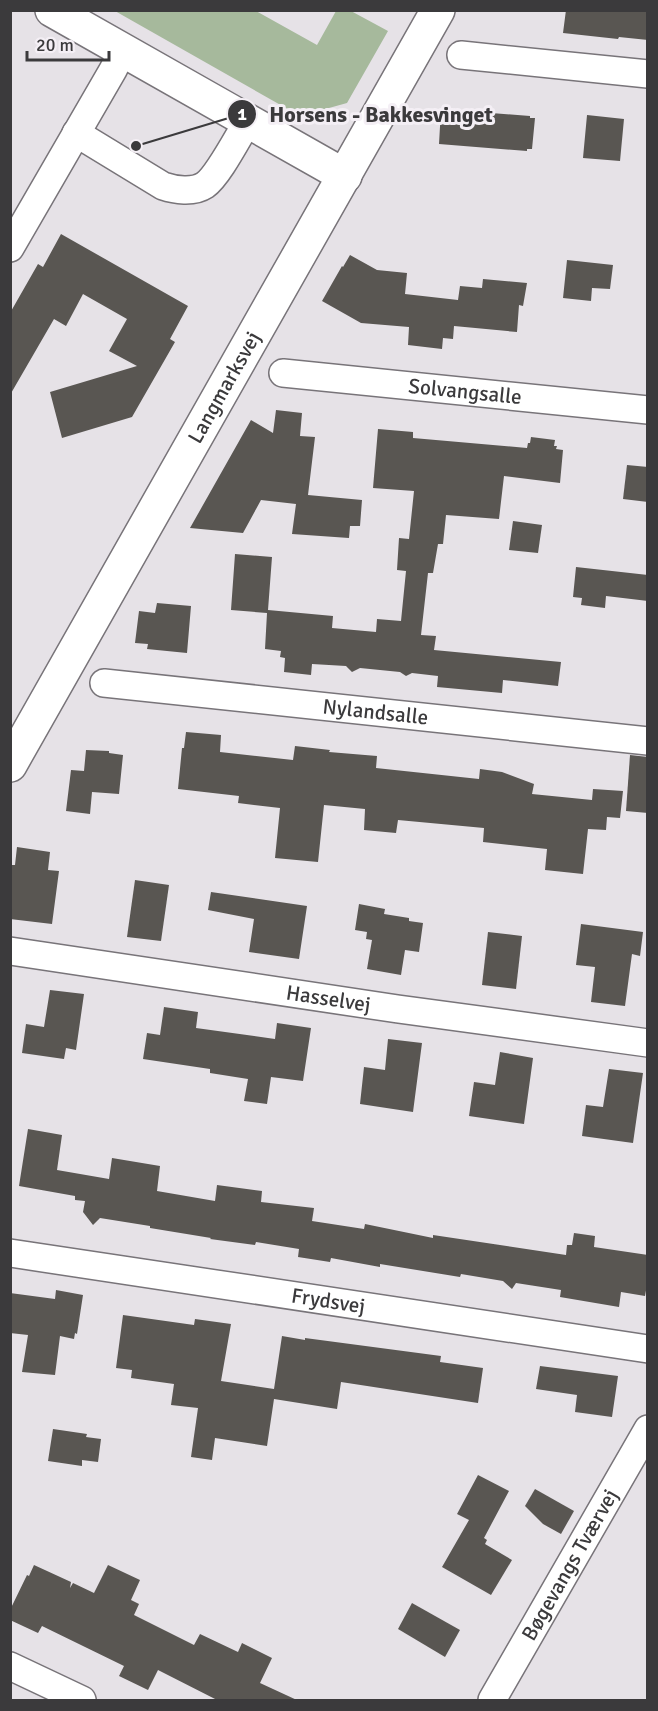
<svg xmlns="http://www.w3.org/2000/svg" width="658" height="1711" viewBox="0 0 658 1711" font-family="Signika,sans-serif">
<rect width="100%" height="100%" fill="#e6e2e7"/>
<!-- green -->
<path fill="#a6b99c" d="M115,11h141l61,34 19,-34h15l37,20 -41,72 -47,13z"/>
<!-- building -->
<g fill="#595652">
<path d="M566,10h82v30l-29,-3 -1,2 -55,-6z"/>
<path d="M441,109l89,7v2h5l-3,31h-5v2l-88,-7z"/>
<path d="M587,115l37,4 -4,42 -37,-3z"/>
<path d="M61,234l127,72 -18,33 5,3 -43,75 -70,21 -12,-46 87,-26 -28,-15 18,-32 -44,-25 -17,32 -12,-7 -44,76v-82l28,-49 5,3z"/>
<path d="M350,255l27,15 30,3 -2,21 53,6 2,-14 22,2 1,-9 44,4 -4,23 -4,-1 -2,27 -63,-6 -1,13 -10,-1 -1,11 -34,-4 1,-18 -48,-4 -39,-22 20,-35 1,1z"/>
<path d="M567,260l46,5 -3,24 -18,-1 -1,13 -28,-3z"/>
<path d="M276,410l26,3 -2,23 15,1 -7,58 54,5 -2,26h-10l-1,12 -57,-4 4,-30 -35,-4 -18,33 -53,-5 61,-108 22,13z"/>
<path d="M378,429l35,3v6l114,10 1,-5h2l1,-6 24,3 -1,6h3l-1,3 7,1 -3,33 -56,-7 -5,43 -53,-4 -3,29h-5l-5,29h-5l-7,62 15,1 -2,14 127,12 -3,24 -55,-6 -1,13 -65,-6 1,-11 -26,-3 -6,3 -6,-4 -40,-4 -8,4 -6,-6 -34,-2 -1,11 -27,-3 1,-14 -5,-1 1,-6 -16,-2 2,-36 -36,-3 4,-56 37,3 -4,53 65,6 -1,12 44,4 1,-13 24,2 5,-50 -9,-1 2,-32 10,1 5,-48 -41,-3z"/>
<path d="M627,465l21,2v35l-25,-3z"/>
<path d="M513,521l29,4 -4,28 -29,-3z"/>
<path d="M576,567l72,8v26l-42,-5 -1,12 -24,-3 1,-7 -9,-1z"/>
<path d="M157,603l34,3 -4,47 -40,-4 1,-5 -13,-1 4,-32 16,2z"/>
<path d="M186,732l35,3 -1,17 73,8 2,-14 35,4 -1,2 48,4 -1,12 103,11 1,-10 22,3 32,12 -2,10 60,6 1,-11 30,2 -3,27 -13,-1 -1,13 -18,-1 -5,45 -38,-4 2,-21 -64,-7 1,-14 -86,-8 -2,13 -32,-3 1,-21 -41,-4 -6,57 -43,-4 5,-50 -42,-5 1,-7 -61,-7 4,-41h2z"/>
<path d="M86,750l23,1v2l14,2 -4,39 -27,-2 -2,22 -24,-3 5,-41 13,1z"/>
<path d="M630,755l18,2v56l-22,-2z"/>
<path d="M17,847l33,5 -2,18 11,1 -7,53 -42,-5v-54h5z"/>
<path d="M135,880l34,5 -8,56 -34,-4z"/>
<path d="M211,892l96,14 -8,53 -50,-7 5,-33 -46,-9z"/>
<path d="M359,904l26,5 -1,5 25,4v3l14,2 -4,29 -14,-2 -4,25 -34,-6 5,-29 -6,-1 1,-7 -12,-2z"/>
<path d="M581,924l62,8 -3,24 -8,-2 -7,52 -34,-4 4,-35 -19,-2z"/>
<path d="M488,932l34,4 -6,53 -34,-4z"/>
<path d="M50,990l34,4 -8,56 -10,-2 -2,11 -42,-6 4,-29 18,3z"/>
<path d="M164,1007l34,5 -2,16 79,11 2,-16 34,5 -8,53 -32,-4 -4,27 -23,-3 4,-22 -38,-6v-4l-67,-10 4,-26 13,2z"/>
<path d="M388,1039l34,4 -9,69 -53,-8 4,-37 21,3z"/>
<path d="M500,1052l33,6 -9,66 -55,-8 5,-34 21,3z"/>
<path d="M609,1069l34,4 -10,70 -51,-7 4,-31 17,2z"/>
<path d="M28,1129l34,6 -5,35 52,9 3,-21 48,8 -3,25 58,10 2,-16 45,6 -1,11 53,6 -2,13 52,8 1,-5 68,14v-3l133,20 1,-10h5l2,-12 21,3 -1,11 54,8v24l-3,17 -24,-4 -2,15 -59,-10 1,-7 -45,-7 -4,6 -9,-8 -42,-7 -1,3 -80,-13v3l-49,-9 -1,4 -32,-5 1,-8 -43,-7 -1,3 -45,-6 1,-1 -61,-10v-2l-50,-8 -7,7 -10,-13 2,-11 -10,-1v-4l-56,-10z"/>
<path d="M56,1290l27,5 -6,39 -2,-1 -1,6 -14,-3 -5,39 -33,-3 6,-37 -18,-2v-40l45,6z"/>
<path d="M123,1315l71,10 1,-6 36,5 -10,57 53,8 8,-53 23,4v-2l136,18 -1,6 43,6 -5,35 -137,-21 -4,27 -63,-10 -7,47 -52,-8 -3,22 -21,-3 7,-49 -27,-3 3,-21 -43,-6 1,-8 -16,-2z"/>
<path d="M540,1366l78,10 -6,41 -37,-5 2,-17 -41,-6z"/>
<path d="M53,1429l34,5 -1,3 15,2 -3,23 -16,-2v6l-34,-5z"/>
<path d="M478,1475l31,16 -25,47 3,2 -2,4 27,16 -21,35 -49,-28 27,-47 -12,-6z"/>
<path d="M535,1489l39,22 -13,23 -18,-10 -18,-18z"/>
<path d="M34,1565l37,17 -1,6 3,-5 21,10 14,-28 32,15 -9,20 8,4 -5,11 60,30 6,-11 38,18 4,-9 30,15 -12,25 39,18h-80l-61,-31 -10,20 -29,-14 5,-10 -82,-40 -4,7 -28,-13v-10l17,-35 2,1z"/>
<path d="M412,1603l48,27 -15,27 -47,-28z"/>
</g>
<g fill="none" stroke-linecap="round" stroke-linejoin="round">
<defs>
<g id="street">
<path d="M461,55l187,19"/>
<path d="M76,133l87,53c12,4 30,7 42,-1 13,-9 33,-48 43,-64"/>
<path d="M10,248l103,-178 10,-20"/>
<path id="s1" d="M283,373l365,37"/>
<path id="s2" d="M104,683l544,58"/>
<path id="s3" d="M10,951l388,58 250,34"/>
<path id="s4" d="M10,1253l638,96"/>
<path d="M10,1666l72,34"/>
<path id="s5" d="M492,1700l156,-271"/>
</g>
<g id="secondary">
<path d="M52,10l293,166"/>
<path id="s6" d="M10,765l428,-755"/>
</g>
</defs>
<!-- street casing -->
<use href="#street" stroke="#787479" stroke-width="30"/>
<!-- secondary casing -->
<use href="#secondary" stroke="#787479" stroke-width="36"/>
<!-- street -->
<use href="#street" stroke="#fff" stroke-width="27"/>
<!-- secondary -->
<use href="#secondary" stroke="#fff" stroke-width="33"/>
</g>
<g text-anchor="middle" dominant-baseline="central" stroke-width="6" stroke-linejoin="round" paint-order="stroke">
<!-- street labels -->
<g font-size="21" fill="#3b3a3c" stroke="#f4eff5">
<text stroke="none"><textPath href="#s6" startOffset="434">Langmarksvej</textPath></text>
<text stroke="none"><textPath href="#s1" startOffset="183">Solvangsalle</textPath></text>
<text stroke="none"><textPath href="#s2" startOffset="273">Nylandsalle</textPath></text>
<text stroke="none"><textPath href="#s3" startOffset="322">Hasselvej</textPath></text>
<text stroke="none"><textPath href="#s4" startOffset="322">Frydsvej</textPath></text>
<text stroke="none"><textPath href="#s5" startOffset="156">Bøgevangs Tværvej</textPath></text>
</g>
</g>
<!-- callouts -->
<path fill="none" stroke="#3b3a3c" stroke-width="2" d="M136 146L242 114"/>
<g fill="#3b3a3c" stroke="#f4eff5" stroke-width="2">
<circle cx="136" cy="146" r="6"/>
<circle cx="242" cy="114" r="15"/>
</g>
<g font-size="18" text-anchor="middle" font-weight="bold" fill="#fff">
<text x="242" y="120">1</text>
</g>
<g font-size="22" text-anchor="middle" font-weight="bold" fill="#3b3a3c" stroke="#f4eff5" stroke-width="6" stroke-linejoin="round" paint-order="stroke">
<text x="381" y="122">Horsens - Bakkesvinget</text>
</g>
<!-- border -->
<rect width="658" height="1711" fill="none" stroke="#3b3a3c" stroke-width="24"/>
<!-- scale -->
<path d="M27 51v9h82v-9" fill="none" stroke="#3b3a3c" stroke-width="3"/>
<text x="36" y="51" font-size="18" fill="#3b3a3c" stroke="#f4eff5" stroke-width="4.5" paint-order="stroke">20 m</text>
</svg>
